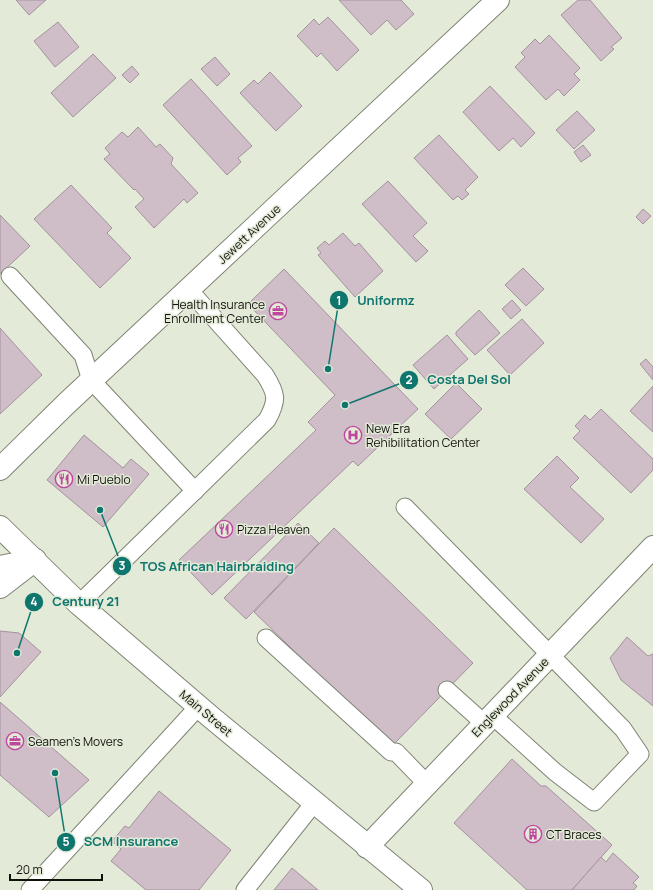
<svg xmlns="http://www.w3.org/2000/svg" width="653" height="890" viewBox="0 0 653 890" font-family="Manrope,sans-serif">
<rect width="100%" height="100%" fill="#e4ead8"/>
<!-- building -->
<g fill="#cfbdc8" stroke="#a3929d">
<path d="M16,0h30l-17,15z"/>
<path d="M339,0h62l13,14 -18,16 -9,-10 -16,15z"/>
<path d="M578,0h12l32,38 -11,9 3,2 -13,12 -40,-46z"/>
<path d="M328,17l31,33 -22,21 -16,-18 -4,4 -20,-21 17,-17 5,6z"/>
<path d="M58,22l21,25 -24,20 -21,-26z"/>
<path d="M549,35l31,33 -6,6 6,6 -16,16 -6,-7 -12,11 -31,-33 10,-10 -4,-4 14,-14 5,5z"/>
<path d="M93,54l23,24 -43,39 -22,-24z"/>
<path d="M215,57l15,17 -13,12 -16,-17z"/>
<path d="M132,66l7,8 -9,9 -8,-8z"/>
<path d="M270,72l32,34 -26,25 -36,-38 14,-13 4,4z"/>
<path d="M191,79l61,67 -14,12 3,4 -14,13 -64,-70z"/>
<path d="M490,86l45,47 -14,14 -8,-9 -14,13 -36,-39z"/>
<path d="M577,111l18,19 -21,19 -18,-19z"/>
<path d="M138,127l18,20 4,-3 13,14 -2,6 27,29 -11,10 -3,-4 -30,29 -19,-21 9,-8 -9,-10 -1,1 -30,-31 6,-5 -5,-6 17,-16 6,5z"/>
<path d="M439,135l39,42 -13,13 4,4 -7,6 -4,-4 -5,4 -39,-42z"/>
<path d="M583,145l8,10 -10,7 -7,-10z"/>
<path d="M388,181l39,42 -14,13 15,15 -12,11 -54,-58z"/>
<path d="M71,185l41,43 -5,5 24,25 -31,30 -66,-69z"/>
<path d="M643,209l8,7 -8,8 -7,-7z"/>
<path d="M0,215l30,31 -30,28z"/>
<path d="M343,233l12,13 4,-3 24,28 -28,26 -37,-42 3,-2 -4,-5 8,-7 4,4z"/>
<path d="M523,268l21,21 -18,17 -21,-21z"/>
<path d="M284,269l134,140 -60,57 -5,-5 -141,134 -33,-35 137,-130 -8,-8 27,-27 -87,-91z"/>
<path d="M512,300l9,10 -10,9 -9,-10z"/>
<path d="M479,310l21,23 -25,22 -19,-20v-3z"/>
<path d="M522,319l22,24 -34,32 -23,-25z"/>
<path d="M0,328l42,47 -42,39z"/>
<path d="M447,335l21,24 -34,30 -21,-24z"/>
<path d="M646,359l7,8v13l-13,-16z"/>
<path d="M456,383l26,26 -31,30 -26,-25z"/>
<path d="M653,386v46l-23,-21z"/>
<path d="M601,409l52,50v11l-22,23 -58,-55 7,-7 -5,-5 10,-11 5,5z"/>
<path d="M84,435l39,33 8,-9 18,15 -46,53 -56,-47z"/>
<path d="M557,456l22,22 -9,9 34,32 -23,24 -57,-54z"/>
<path d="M298,523l21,20 -73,76 -22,-21z"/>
<path d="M334,528l139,135 -81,83 -138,-134z"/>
<path d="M0,631l19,2 22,19 -41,45z"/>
<path d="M627,637l21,19 5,-2v52l-32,-26 -11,-22z"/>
<path d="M0,702l89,78 -40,37 -49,-42z"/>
<path d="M512,759l29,27h5l66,59 -40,45h-45l-73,-67z"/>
<path d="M159,791l72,59 -32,40h-53l-35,-29 10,-12 -9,-8 13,-15 4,2z"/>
<path d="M613,853l26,24 -6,6 4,3 -3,4h-62l29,-33 5,5z"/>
<path d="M292,868l26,22h-44z"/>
</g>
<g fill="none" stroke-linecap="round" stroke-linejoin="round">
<defs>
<g id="service">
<path d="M10,276l73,79 8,25 104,111"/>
<path d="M405,507l218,222 17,25 -46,48 -39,-30 -62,-56"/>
<path d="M79,604l188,-184c11,-20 10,-26 -2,-45l-76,-85"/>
<path d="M266,638l125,114h5l31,32"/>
<path d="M447,690l38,34"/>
<path d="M30,890l168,-183"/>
<path d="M245,890l69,-87"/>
</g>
<g id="minor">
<path d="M0,587l35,-27"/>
<path d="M367,847l286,-300"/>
</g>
<path id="tertiary" d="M0,567l35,-7"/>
<path id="secondary" d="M0,469l66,-65 432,-404"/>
<path id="primary" d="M0,527l79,77 133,114 209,172"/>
</defs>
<!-- service casing -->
<use href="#service" stroke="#7e8473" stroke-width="19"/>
<!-- minor casing -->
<use href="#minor" stroke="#7e8473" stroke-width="24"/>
<!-- tertiary casing -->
<use href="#tertiary" stroke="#7e8473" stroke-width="24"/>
<!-- secondary casing -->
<use href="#secondary" stroke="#7e8473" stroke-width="24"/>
<!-- primary casing -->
<use href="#primary" stroke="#7e8473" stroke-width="24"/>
<!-- service -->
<use href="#service" stroke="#fff" stroke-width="17"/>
<!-- minor -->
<use href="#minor" stroke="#fff" stroke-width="22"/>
<!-- tertiary -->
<use href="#tertiary" stroke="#fff" stroke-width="22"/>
<!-- secondary -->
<use href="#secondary" stroke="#fff" stroke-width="22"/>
<!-- primary -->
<use href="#primary" stroke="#fff" stroke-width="22"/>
</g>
<!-- icons -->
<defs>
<symbol id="office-ring" viewBox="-11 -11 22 22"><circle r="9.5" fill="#e4ead8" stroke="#bf489e" stroke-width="1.5"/><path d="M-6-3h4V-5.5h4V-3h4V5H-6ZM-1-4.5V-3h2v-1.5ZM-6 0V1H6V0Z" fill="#bf489e"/></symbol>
<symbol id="hospital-ring" viewBox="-11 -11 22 22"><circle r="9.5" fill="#e4ead8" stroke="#bf489e" stroke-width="1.5"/><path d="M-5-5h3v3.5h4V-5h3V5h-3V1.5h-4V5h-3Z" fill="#bf489e"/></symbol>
<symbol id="restaurant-ring" viewBox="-11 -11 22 22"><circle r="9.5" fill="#e4ead8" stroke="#bf489e" stroke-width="1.5"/><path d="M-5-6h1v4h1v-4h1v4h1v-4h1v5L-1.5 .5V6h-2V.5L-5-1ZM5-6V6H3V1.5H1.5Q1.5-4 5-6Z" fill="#bf489e"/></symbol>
<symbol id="building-ring" viewBox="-11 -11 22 22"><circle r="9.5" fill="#e4ead8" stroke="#bf489e" stroke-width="1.5"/><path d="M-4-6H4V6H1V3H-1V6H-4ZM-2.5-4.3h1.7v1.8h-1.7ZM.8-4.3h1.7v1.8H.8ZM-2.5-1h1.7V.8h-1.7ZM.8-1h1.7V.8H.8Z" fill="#bf489e"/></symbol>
</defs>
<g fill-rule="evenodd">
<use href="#office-ring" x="268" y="301" width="20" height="20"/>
<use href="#hospital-ring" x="343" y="425" width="20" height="20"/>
<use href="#restaurant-ring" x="54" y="469" width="20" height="20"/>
<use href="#restaurant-ring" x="214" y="519" width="20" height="20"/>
<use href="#office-ring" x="5" y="731" width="20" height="20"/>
<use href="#building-ring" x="523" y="824" width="20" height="20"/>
</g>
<g text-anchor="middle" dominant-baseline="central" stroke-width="3" stroke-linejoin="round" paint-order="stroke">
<!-- street labels -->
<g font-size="12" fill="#0f120b" stroke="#e4ead8">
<text transform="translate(249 234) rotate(-43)">Jewett Avenue</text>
<text transform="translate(510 697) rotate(-46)">Englewood Avenue</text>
<text transform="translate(206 713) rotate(40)">Main Street</text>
</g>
<!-- poi labels -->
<g font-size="12" fill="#0f120b" stroke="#e4ead8" text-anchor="start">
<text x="265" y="304" text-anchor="end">Health Insurance<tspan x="265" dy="14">Enrollment Center</tspan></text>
<text x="366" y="428">New Era<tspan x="366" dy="14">Rehibilitation Center</tspan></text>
<text x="77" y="479">Mi Pueblo</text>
<text x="237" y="529">Pizza Heaven</text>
<text x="28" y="741">Seamen's Movers</text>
<text x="546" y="834">CT Braces</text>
</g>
</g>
<!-- callouts -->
<path fill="none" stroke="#0f766e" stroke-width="1.5" d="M328 369L339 300M345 405L409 380M100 510L122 566M17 653L34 602M55 773L66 842"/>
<g fill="#0f766e" stroke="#e4ead8" stroke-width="1.5">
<circle cx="328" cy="369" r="4"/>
<circle cx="345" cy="405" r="4"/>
<circle cx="100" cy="510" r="4"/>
<circle cx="17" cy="653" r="4"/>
<circle cx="55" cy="773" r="4"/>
<circle cx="339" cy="300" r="10"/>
<circle cx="409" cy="380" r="10"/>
<circle cx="122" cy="566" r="10"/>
<circle cx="34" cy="602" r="10"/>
<circle cx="66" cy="842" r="10"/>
</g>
<g font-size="12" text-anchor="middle" font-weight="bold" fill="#fff">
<text x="339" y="305">1</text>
<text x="409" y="384">2</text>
<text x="122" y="570">3</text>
<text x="34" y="606">4</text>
<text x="66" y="846">5</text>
</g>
<g font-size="13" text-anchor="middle" font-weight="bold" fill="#0f766e" stroke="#e4ead8" stroke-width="3" stroke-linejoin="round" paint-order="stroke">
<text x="386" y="305">Uniformz</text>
<text x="469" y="384">Costa Del Sol</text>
<text x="217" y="571">TOS African Hairbraiding</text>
<text x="86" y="606">Century 21</text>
<text x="131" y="846">SCM Insurance</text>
</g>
<!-- scale -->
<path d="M10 874v6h92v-6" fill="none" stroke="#0f120b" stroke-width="2"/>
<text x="16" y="874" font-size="12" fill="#0f120b" stroke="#e4ead8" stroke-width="3" paint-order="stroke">20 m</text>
</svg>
